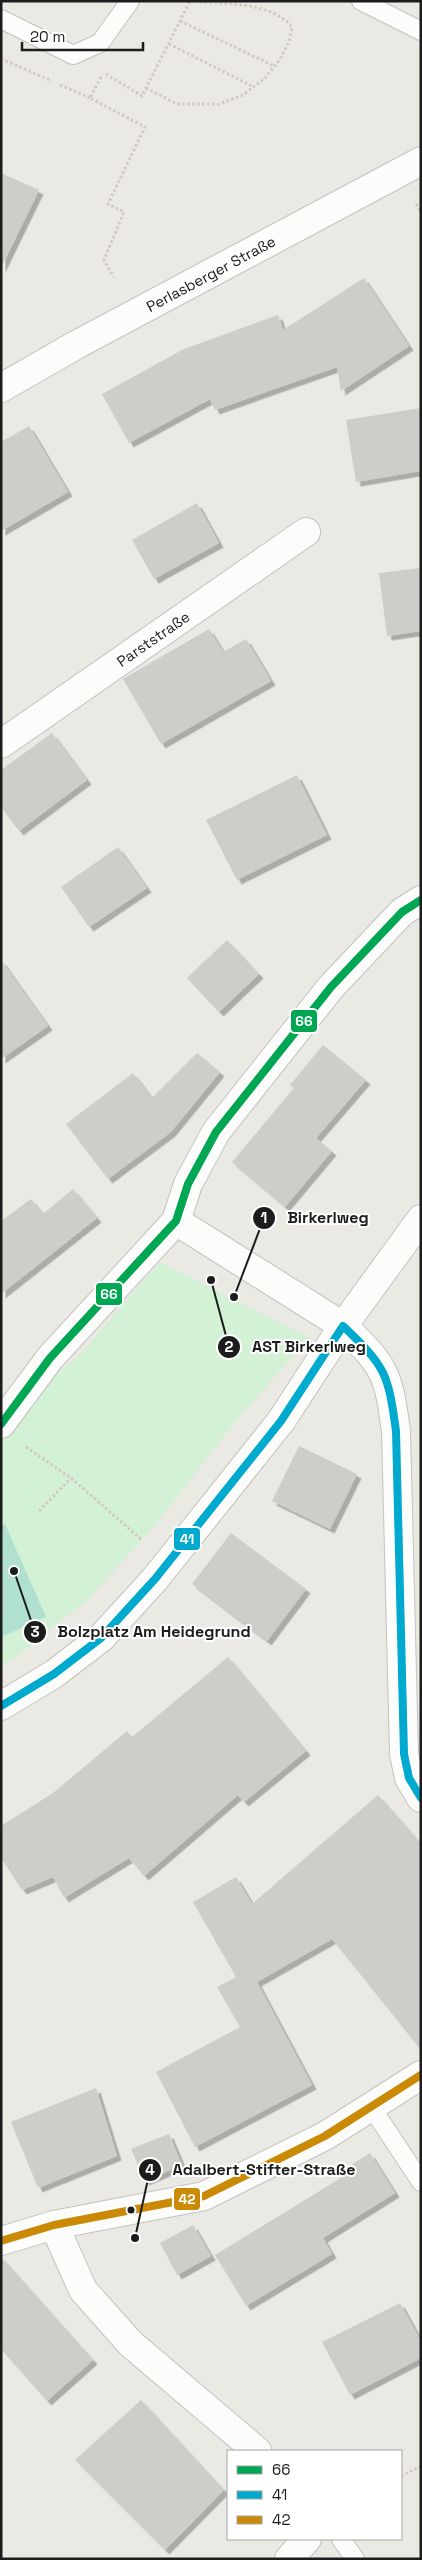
<svg xmlns="http://www.w3.org/2000/svg" width="422" height="2560" viewBox="0 0 422 2560" font-family="'Space Grotesk',sans-serif">
<defs>
<filter id="shadow"><feDropShadow dx="4.5" dy="4.5" stdDeviation="0" flood-color="#0004"/></filter>
</defs>
<rect width="100%" height="100%" fill="#eae9e4"/>
<!-- park -->
<path fill="#d2f1d5" d="M160,1262l149,76 -76,86 -79,103 -66,72 -73,59 -14,8v-250l76,-58z"/>
<!-- pitch -->
<path fill="#b0e1d0" d="M5,1524l41,93 -45,20v-111z"/>
<!-- building -->
<g fill="#cecdc9" filter="url(#shadow)">
<path d="M1,173l38,17 -38,78z"/>
<path d="M364,278l45,68 -68,45 -4,-24 -122,43 -5,-11 -81,44 -27,-49 82,-45 94,-34 5,15z"/>
<path d="M421,408v63l-65,11 -10,-62z"/>
<path d="M29,426l39,66 -67,39v-89z"/>
<path d="M197,503l22,40 -65,36 -22,-39z"/>
<path d="M421,568v63l-34,5 -8,-63z"/>
<path d="M209,629l14,23 23,-13 25,42 -110,63 -38,-65z"/>
<path d="M52,733l35,47 -68,51 -18,-24v-37z"/>
<path d="M297,775l30,60 -90,45 -31,-60z"/>
<path d="M118,847l29,41 -58,39 -28,-40z"/>
<path d="M227,940l32,34 -40,38 -32,-34z"/>
<path d="M1,960l47,66 -47,33z"/>
<path d="M323,1045l43,35 -50,58 16,13 -47,56 -53,-45 62,-74 -4,-3z"/>
<path d="M197,1053l23,19 -49,60 -63,47 -42,-55 67,-51 19,25z"/>
<path d="M73,1189l24,29 -96,76v-73l30,-22 12,15z"/>
<path d="M299,1446l58,28 -27,55 -58,-28z"/>
<path d="M231,1533l75,56 -39,52 -75,-57z"/>
<path d="M228,1657l78,94 -62,51 -6,-7 -94,81 -15,-18 -65,40 -11,-21 -31,13 -21,-32v-32l52,-33 74,-62 5,6z"/>
<path d="M378,1795l43,49v206l-89,-111 -75,43 55,103 -117,62 -39,-75 84,-45 -23,-40 19,-10 -43,-75 43,-25 16,27z"/>
<path d="M96,2088l21,68 -79,32 -27,-66z"/>
<path d="M169,2134l13,31 -37,16 -14,-32z"/>
<path d="M370,2153l25,40 -72,45 9,16 -86,52 -31,-51 126,-77 -3,-5z"/>
<path d="M193,2225l18,31 -34,19 -17,-32z"/>
<path d="M1,2257l92,103 -46,41 -46,-52z"/>
<path d="M400,2303l21,38v17l-71,37 -28,-53z"/>
<path d="M141,2400l83,90 -59,60 -90,-90z"/>
</g>
<g fill="none" stroke-linecap="round" stroke-linejoin="round">
<defs>
<g id="service">
<path d="M361,1l60,30"/>
<path d="M1,19l72,36 27,-12 30,-42"/>
<path d="M372,2108l49,74"/>
<path d="M341,2539l14,20"/>
</g>
<g id="minor">
<path id="s1" d="M1,744l305,-212"/>
<path d="M176,1221l167,105 78,-107"/>
<path d="M1,1424l49,-66 126,-137 12,-37 28,-52 115,-145 71,-75 19,-12"/>
<path d="M1,1706l53,-32 47,-36 54,-59 126,-158 62,-95c43,41 45,47 53,105l8,323 5,24 12,20"/>
<path d="M54,2225l29,65 47,53 127,108"/>
<path d="M1,2241l53,-16 150,-29 121,-60 96,-61"/>
<path d="M289,2559l18,-20"/>
</g>
<g id="tertiary">
<path id="s2" d="M1,388l75,-43 345,-184"/>
</g>
</defs>
<!-- service casing -->
<use href="#service" stroke="#c3c2c0" stroke-width="20"/>
<!-- minor casing -->
<use href="#minor" stroke="#c3c2c0" stroke-width="30"/>
<!-- tertiary casing -->
<use href="#tertiary" stroke="#c3c2c0" stroke-width="30"/>
<!-- path -->
<g stroke="#d5c8c4" stroke-width="3" stroke-dasharray="2.5 2.5" stroke-linecap="butt">
<path d="M180,21l94,45"/>
<path d="M169,44l85,43"/>
<path d="M1,59l51,22"/>
<path d="M106,74l36,22 48,-95"/>
<path d="M101,77l-11,21 55,29 -37,77 16,8 -20,48 10,17"/>
<path d="M60,85l30,13"/>
<path d="M146,88l31,16h42l24,-9 22,-17 15,-19 9,-17 3,-15c-21,-26 -71,-23 -102,-26"/>
<path d="M416,204l5,8"/>
<path d="M26,1447l45,31 71,62"/>
<path d="M39,1511l32,-33"/>
<path d="M401,2476l20,-10"/>
</g>
<!-- service -->
<use href="#service" stroke="#fcfcfb" stroke-width="18"/>
<!-- minor -->
<use href="#minor" stroke="#fcfcfb" stroke-width="28"/>
<!-- tertiary -->
<use href="#tertiary" stroke="#fcfcfb" stroke-width="28"/>
<defs>
<path id="bus-1" d="M1,1424l49,-66 126,-137 12,-37 28,-52 115,-145 71,-75 19,-12"/>
<path id="bus-2" d="M1,1706l53,-32 47,-36 54,-59 126,-158 62,-95c43,41 45,47 53,105l8,323 5,24 12,20"/>
<path id="bus-3" d="M1,2241l53,-16 150,-29 121,-60 96,-61"/>
</defs>
<!-- bus-1 casing -->
<use href="#bus-1" stroke="#fff" stroke-width="11"/>
<!-- bus-2 casing -->
<use href="#bus-2" stroke="#fff" stroke-width="11"/>
<!-- bus-3 casing -->
<use href="#bus-3" stroke="#fff" stroke-width="11"/>
<!-- bus-1 -->
<use href="#bus-1" stroke="#00a651" stroke-width="8"/>
<!-- bus-2 -->
<use href="#bus-2" stroke="#00a9ce" stroke-width="8"/>
<!-- bus-3 -->
<use href="#bus-3" stroke="#cb8a06" stroke-width="8"/>
</g>
<!-- markers -->
<circle fill="#1c1c1c" stroke="#fff" stroke-width="2" cx="131" cy="2210" r="4.5"/>
<g text-anchor="middle" dominant-baseline="central" stroke-width="4" stroke-linejoin="round" paint-order="stroke">
<!-- street labels -->
<g font-size="15" fill="#1c1c1c" stroke="#fff">
<text stroke="none"><textPath href="#s2" startOffset="239">Perlasberger Straße</textPath></text>
<text stroke="none"><textPath href="#s1" startOffset="185">Parststraße</textPath></text>
</g>
</g>
<!-- callouts -->
<path fill="none" stroke="#1c1c1c" stroke-width="2" d="M234 1297L264 1218M211 1280L229 1347M14 1571L35 1632M135 2238L150 2170"/>
<g fill="#1c1c1c" stroke="#fff" stroke-width="2">
<circle cx="234" cy="1297" r="5"/>
<circle cx="211" cy="1280" r="5"/>
<circle cx="14" cy="1571" r="5"/>
<circle cx="135" cy="2238" r="5"/>
<circle cx="264" cy="1218" r="12"/>
<circle cx="229" cy="1347" r="12"/>
<circle cx="35" cy="1632" r="12"/>
<circle cx="150" cy="2170" r="12"/>
</g>
<g font-size="15" text-anchor="middle" font-weight="bold" fill="#fff">
<text x="264" y="1223">1</text>
<text x="229" y="1352">2</text>
<text x="35" y="1637">3</text>
<text x="150" y="2175">4</text>
</g>
<g font-size="16" text-anchor="middle" font-weight="bold" fill="#1c1c1c" stroke="#fff" stroke-width="4" stroke-linejoin="round" paint-order="stroke">
<text x="328" y="1223">Birkerlweg</text>
<text x="309" y="1352">AST Birkerlweg</text>
<text x="154" y="1637">Bolzplatz Am Heidegrund</text>
<text x="264" y="2175">Adalbert-Stifter-Straße</text>
</g>
<g stroke="#fff" stroke-width="2">
<rect x="290" y="1009" width="28" height="24" rx="5" fill="#00a651"/>
<rect x="95" y="1282" width="28" height="24" rx="5" fill="#00a651"/>
<rect x="173" y="1527" width="28" height="24" rx="5" fill="#00a9ce"/>
<rect x="173" y="2187" width="28" height="24" rx="5" fill="#cb8a06"/>
</g>
<g font-size="14" text-anchor="middle" font-weight="bold" fill="#fff">
<text x="304" y="1026">66</text>
<text x="109" y="1299">66</text>
<text x="187" y="1544">41</text>
<text x="187" y="2204">42</text>
</g>
<!-- border -->
<rect width="422" height="2560" fill="none" stroke="#1c1c1c" stroke-width="5"/>
<!-- legend -->
<rect x="227" y="2450" width="175" height="90" fill="#ffffff" stroke="#a4a4a4"/>
<rect x="237" y="2466" width="25" height="8" fill="#00a651" stroke="#a4a4a4"/>
<text x="272" y="2475" font-size="15" fill="#1c1c1c">66</text>
<rect x="237" y="2491" width="25" height="8" fill="#00a9ce" stroke="#a4a4a4"/>
<text x="272" y="2500" font-size="15" fill="#1c1c1c">41</text>
<rect x="237" y="2516" width="25" height="8" fill="#cb8a06" stroke="#a4a4a4"/>
<text x="272" y="2525" font-size="15" fill="#1c1c1c">42</text>
<!-- scale -->
<path d="M22 42v8h121v-8" fill="none" stroke="#1c1c1c" stroke-width="2.5"/>
<text x="30" y="42" font-size="15" fill="#1c1c1c" stroke="#ffffff" stroke-width="4" paint-order="stroke">20 m</text>
</svg>
